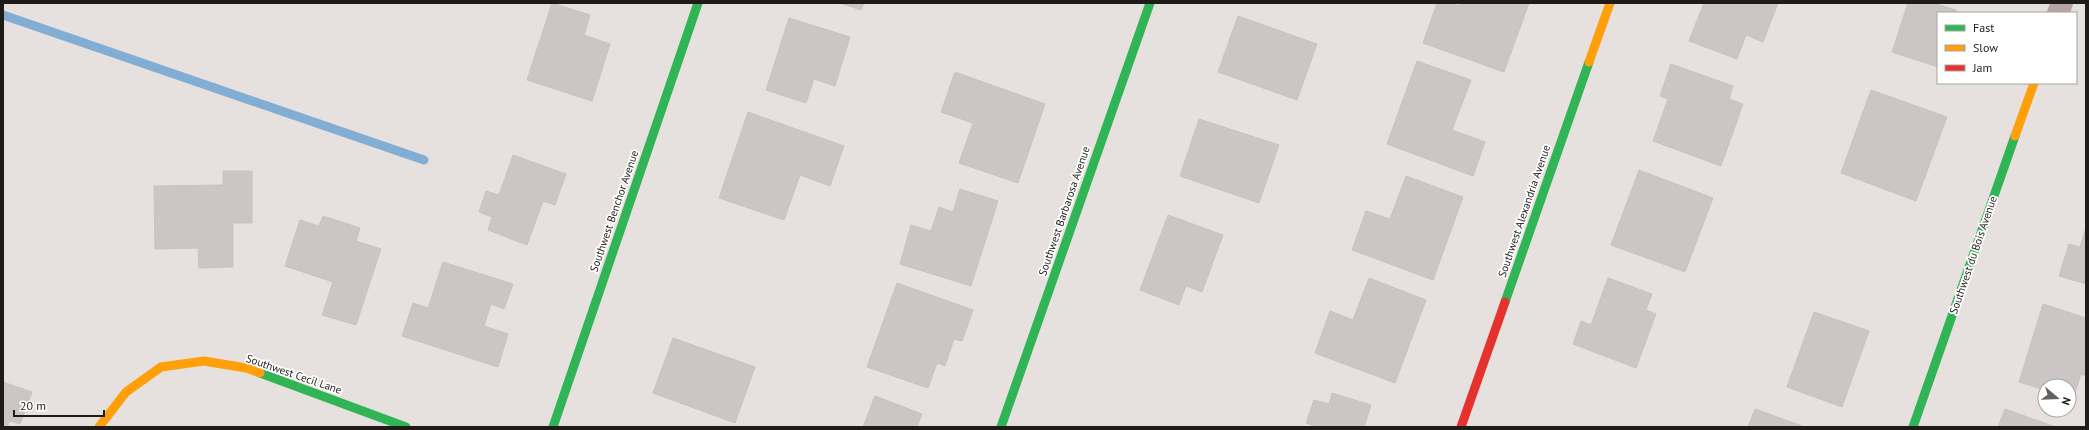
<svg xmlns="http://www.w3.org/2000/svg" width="2089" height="430" viewBox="0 0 2089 430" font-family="'PT Sans',sans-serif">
<rect width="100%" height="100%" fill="#e6e0de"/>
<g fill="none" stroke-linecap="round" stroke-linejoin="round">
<!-- stream -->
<path stroke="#82aed4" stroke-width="9" d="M3,15l421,145"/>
</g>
<!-- building -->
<g fill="#cbc6c5" stroke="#c7c3c1">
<path d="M552,3l38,12 -6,20 26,9 -18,57 -65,-21z"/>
<path d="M840,3h24l-3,7z"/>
<path d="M1437,3h13l9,3 2,-3h68l-25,69 -81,-29z"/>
<path d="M1704,3h74l-15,39 -17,-7 -9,24 -48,-18z"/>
<path d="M1908,3h25l23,7 -1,3h-17v54l-46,-15z"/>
<path d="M1238,16l79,28 -20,56 -79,-28z"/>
<path d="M789,18l61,19 -15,49 -21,-7 -8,24 -40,-13z"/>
<path d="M1417,61l54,19 -19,50 33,12 -12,34 -86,-32z"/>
<path d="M1671,64l62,22 -4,13 14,5 -22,62 -68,-25 15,-42 -8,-3z"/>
<path d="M955,72l90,32 -27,79 -59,-20 14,-40 -32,-11z"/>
<path d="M1871,90l76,27 -31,84 -75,-28z"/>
<path d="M748,112l96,34 -14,40 -30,-11 -16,45 -65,-22z"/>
<path d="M1199,119l80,26 -20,58 -79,-27z"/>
<path d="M513,155l53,19 -11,31 -12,-4 -16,44 -39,-15 4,-13 -13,-5 7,-21 13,4z"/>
<path d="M1639,170l74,28 -28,74 -74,-27z"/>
<path d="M223,171h29v52h-19v44l-34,1 -1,-20 -43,1 -1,-63 69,-1z"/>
<path d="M1406,176l57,21 -30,83 -81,-30 14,-39 24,8z"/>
<path d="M960,189l38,12 -27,85 -71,-22 11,-39 20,6 8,-24 14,5z"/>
<path d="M1168,215l55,20 -21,57 -16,-6 -7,19 -39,-15z"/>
<path d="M323,216l37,12 -4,13 25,8 -25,76 -34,-10 11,-33 -48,-16 15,-46 19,6z"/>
<path d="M2086,228v56l-27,-8 10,-32 11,3z"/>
<path d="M443,262l70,22 -9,25 -13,-5 -7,22 24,8 -10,33 -96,-31 11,-33 15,5z"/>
<path d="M1369,278l57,22 -31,83 -80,-30 15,-42 23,9z"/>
<path d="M1608,278l44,16 -6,16 10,4 -20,54 -63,-24 8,-23 10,4z"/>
<path d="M897,283l76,27 -11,31 -8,-2 -9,27 -8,-3 -9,25 -61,-21z"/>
<path d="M2043,304l43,14v58l-5,-2 -8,25 -4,-1v-12h-24v4l-26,-8z"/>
<path d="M1814,312l55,19 -27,76 -55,-20z"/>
<path d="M673,338l82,29 -20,56 -82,-30z"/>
<path d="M3,382l29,10 -12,32 -10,-3 -3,6h-4z"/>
<path d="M1332,393l39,12 -7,22h-47l-11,-4 8,-23 15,4z"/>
<path d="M875,396l47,18 -5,13h-54z"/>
<path d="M1755,409l50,18h-57z"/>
<path d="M2005,409l51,18h-58z"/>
</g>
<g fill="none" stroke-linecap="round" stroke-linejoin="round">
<!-- street -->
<path stroke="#b6a4a8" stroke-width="22" d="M2058,13l4,-10"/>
<!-- fast -->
<g stroke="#30b455" stroke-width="9">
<path d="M1505,302l84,-240"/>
<path d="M260,373l146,54"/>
<path d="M553,427l145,-424"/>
<path d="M1001,427l149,-424"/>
<path d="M1913,427l102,-291"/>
</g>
<!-- slow -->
<g stroke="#ff9f0a" stroke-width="9">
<path d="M1589,62l21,-59"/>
<path d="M2015,136l19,-53"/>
<path d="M99,427l27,-35 35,-25 43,-6 42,7 14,5"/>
</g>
<!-- jam -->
<path stroke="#e5322d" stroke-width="9" d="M1461,427l44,-125"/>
</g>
<g text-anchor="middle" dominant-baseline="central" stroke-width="3.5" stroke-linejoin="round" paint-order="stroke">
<!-- street labels -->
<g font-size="11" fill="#1f1b19" stroke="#fff">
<text transform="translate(614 211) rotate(-71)">Southwest Benchor Avenue</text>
<text transform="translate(1064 211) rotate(-71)">Southwest Barbarosa Avenue</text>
<text transform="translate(1524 211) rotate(-71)">Southwest Alexandria Avenue</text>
<text transform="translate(1973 255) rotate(-71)">Southwest du Bois Avenue</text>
<text transform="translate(294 374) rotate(19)">Southwest Cecil Lane</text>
</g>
</g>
<!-- border -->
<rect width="2089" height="430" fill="none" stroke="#1f1b19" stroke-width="8"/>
<!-- legend -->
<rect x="1937" y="12" width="140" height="72" fill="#ffffff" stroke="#a5a4a3"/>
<rect x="1945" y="25" width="20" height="6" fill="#30b455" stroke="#a5a4a3"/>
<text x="1973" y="32" font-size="12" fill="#1f1b19">Fast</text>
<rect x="1945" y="45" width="20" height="6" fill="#ff9f0a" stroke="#a5a4a3"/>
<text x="1973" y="52" font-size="12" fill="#1f1b19">Slow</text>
<rect x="1945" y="65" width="20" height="6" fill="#e5322d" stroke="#a5a4a3"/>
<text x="1973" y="72" font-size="12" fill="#1f1b19">Jam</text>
<!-- north arrow -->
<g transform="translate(2057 398) rotate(109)"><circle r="19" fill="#ffffff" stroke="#a5a4a3"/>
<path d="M0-3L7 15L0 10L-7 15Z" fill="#65605e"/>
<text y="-6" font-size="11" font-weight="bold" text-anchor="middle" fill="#1f1b19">N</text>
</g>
<!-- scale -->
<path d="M14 410v6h90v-6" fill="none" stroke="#1f1b19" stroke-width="2"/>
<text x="20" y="410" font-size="12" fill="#1f1b19" stroke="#ffffff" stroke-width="3" paint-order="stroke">20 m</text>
</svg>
